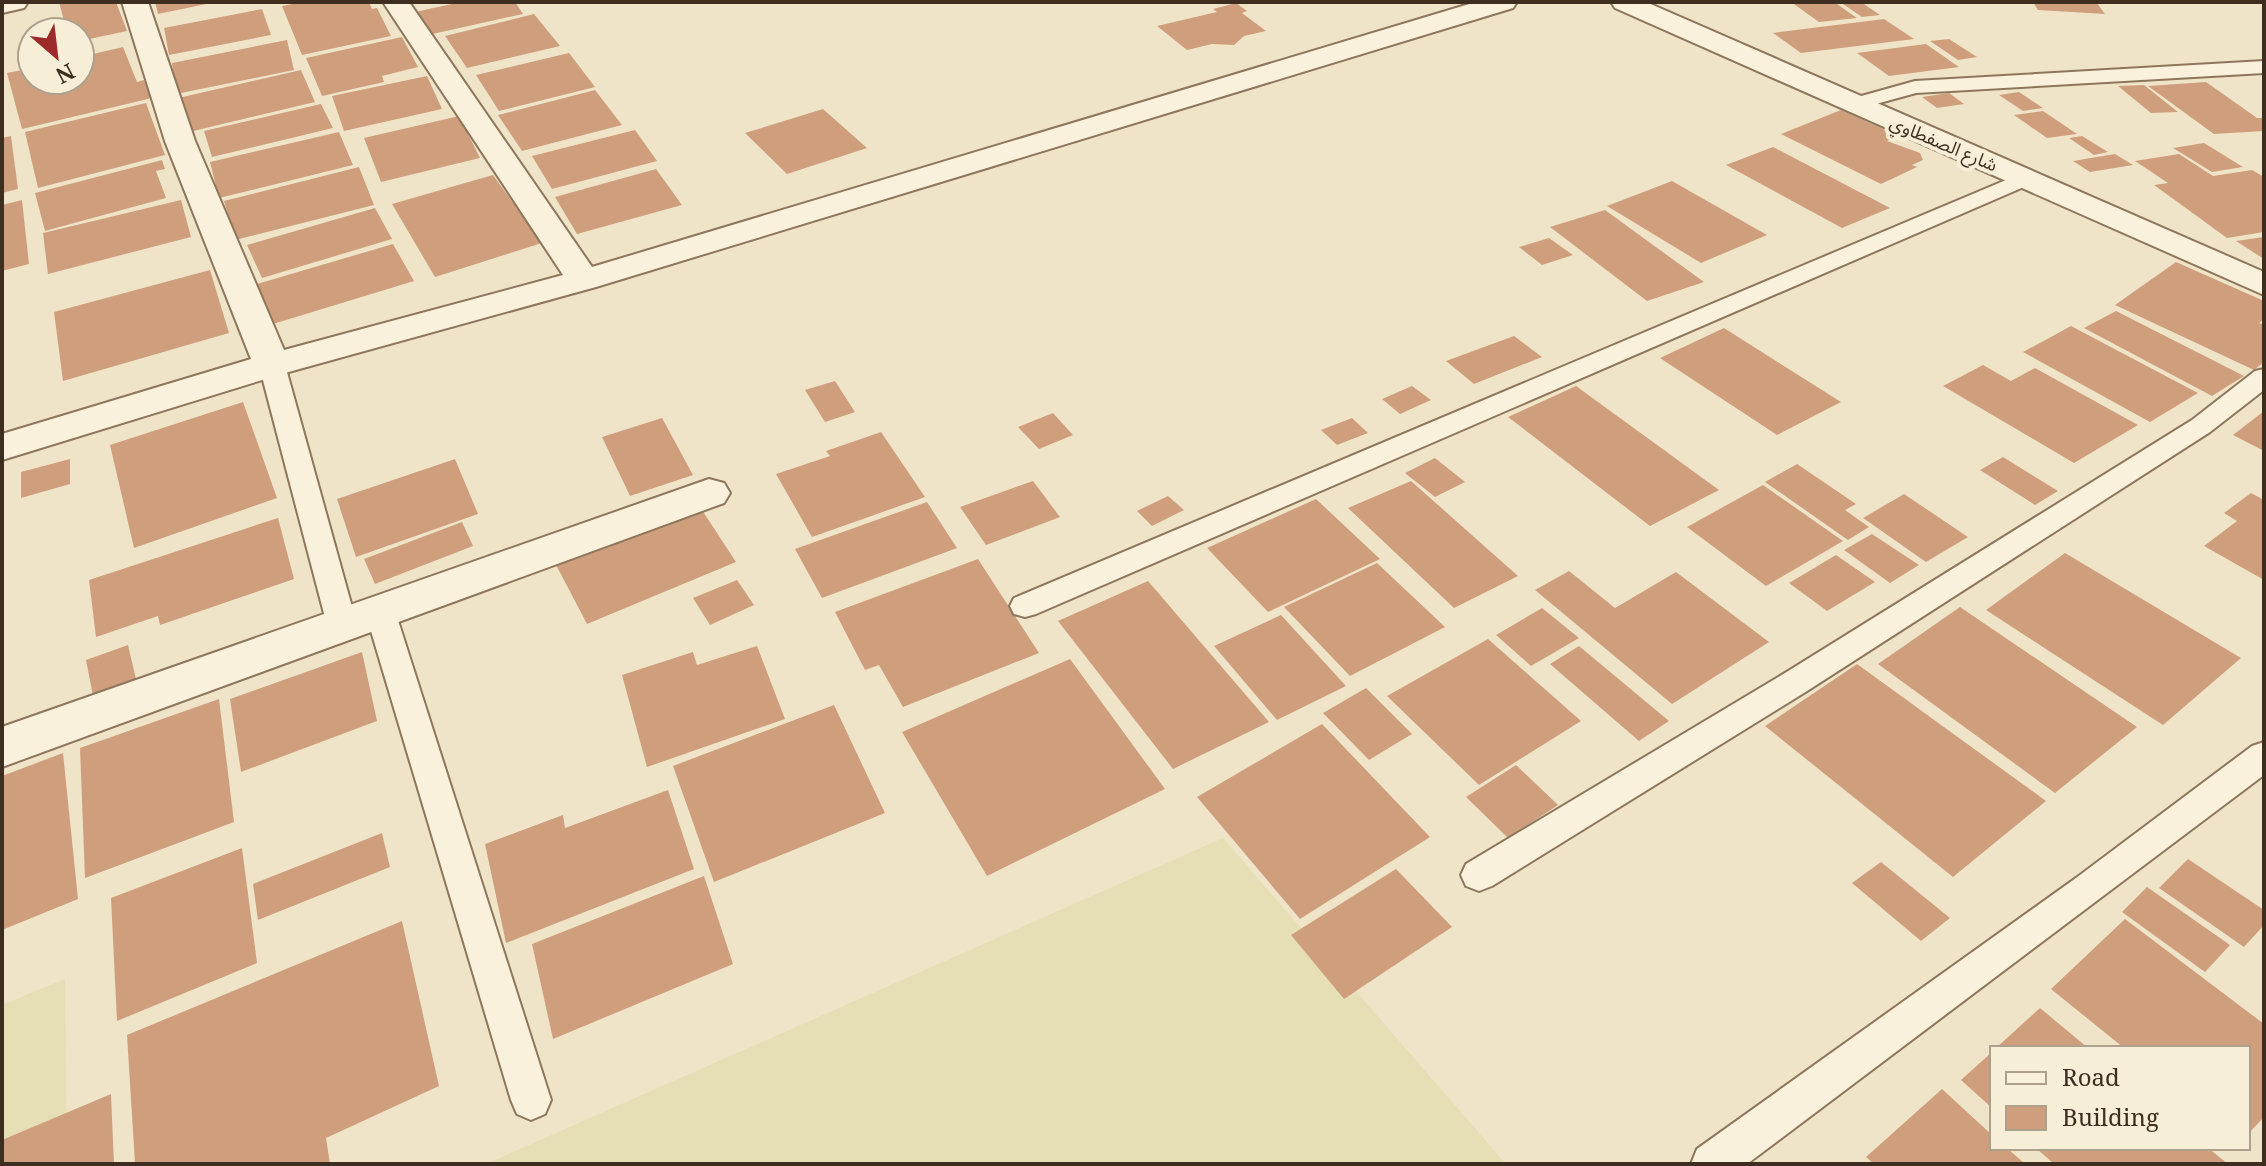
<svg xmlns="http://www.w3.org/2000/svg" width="2266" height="1166" viewBox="0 0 2266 1166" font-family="'Noto Serif','Noto Sans Arabic',serif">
<rect width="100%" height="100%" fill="#f0e4c8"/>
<!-- farmland -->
<g fill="#e6deb5">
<path d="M1223,838l283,326h-1020z"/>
<path d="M65,979l2,185h-65v-159z"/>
</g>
<!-- building -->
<g fill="#cf9f7d">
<path d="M59,2h57l11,29 -47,10v-9h-13z"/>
<path d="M155,2h56v1l-53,11z"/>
<path d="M303,2h66l3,7 5,-1 14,28 -89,19 -20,-49z"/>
<path d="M461,2h54l8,12 -95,21 -13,-23z"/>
<path d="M1791,2h43l23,16 -38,4z"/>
<path d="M1840,2h21l19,13 -18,2z"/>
<path d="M2033,2h63l9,12 -67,-4z"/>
<path d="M1236,3l11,8 -5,2 24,18 -22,5 -10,9 -22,-1 -25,6 -30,-24 60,-14 -4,-3z"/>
<path d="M262,9l9,26 -102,20 -5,-27z"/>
<path d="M534,14l26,32 -93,22 -22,-32z"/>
<path d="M1884,19l30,20 -113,14 -28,-20z"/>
<path d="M402,37l16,30 -36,9 2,6 -62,14 -16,-38z"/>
<path d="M1949,39l28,18 -19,3 -28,-19z"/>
<path d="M287,40l7,30 -118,24 -4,-31z"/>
<path d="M1926,44l33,23 -70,9 -32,-23z"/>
<path d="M123,47l14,35 7,-2 8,18 -130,31 -15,-56 25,-5v12h48v-23z"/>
<path d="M569,53l26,34 -96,24 -23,-36z"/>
<path d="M301,70l14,32 -126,30 -11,-34z"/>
<path d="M427,76l15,33 -98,22 -12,-35z"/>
<path d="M2206,82l51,36h7v13l-50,3 -66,-48z"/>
<path d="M2144,85l34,27 -27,1 -33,-27z"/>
<path d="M595,90l27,35 -100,26 -24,-36z"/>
<path d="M2019,92l24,16 -20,3 -24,-16z"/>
<path d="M1949,93l15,11 -27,4 -15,-11z"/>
<path d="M146,103l19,52 -127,33 -13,-56z"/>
<path d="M321,104l12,24 -121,29 -8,-26z"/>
<path d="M823,109l44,39 -80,26 -42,-41z"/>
<path d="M1841,110l58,26 -12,5 33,12 3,7 -11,5 5,2 -36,17 -100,-50z"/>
<path d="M2043,111l34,23 -30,4 -33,-23z"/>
<path d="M459,116l21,42 -99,24 -17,-44z"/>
<path d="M635,130l22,31 -105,28 -20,-33z"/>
<path d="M339,132l14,33 -134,33 -9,-36z"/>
<path d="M11,136l7,53 -16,4v-55z"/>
<path d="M2082,136l26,16 -14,3 -25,-17z"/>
<path d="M2204,143l39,24 -31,5 -39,-24z"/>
<path d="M1773,147l117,61 -48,20 -116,-63z"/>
<path d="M2115,154l18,11 -43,7 -17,-11z"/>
<path d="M2179,154l34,22 39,-6 12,7v55l-37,6 -73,-53 14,-2 -33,-22z"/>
<path d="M162,160l3,9 -9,2 10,27 -121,33 -10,-38z"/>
<path d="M359,167l15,38 -139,35 -11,-39z"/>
<path d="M656,169l26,36 -105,29 -22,-37z"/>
<path d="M493,175l49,68 -107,34 -43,-73z"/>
<path d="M1672,181l95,54 -66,28 -94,-57z"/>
<path d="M22,200l7,64 -27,7v-66z"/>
<path d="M181,200l10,37 -143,37 -5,-41z"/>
<path d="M375,208l17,31 -130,39 -15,-33z"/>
<path d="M1605,210l99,72 -57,19 -97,-74z"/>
<path d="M2264,237v22l-28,-18z"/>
<path d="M1549,238l24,17 -31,10 -23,-18z"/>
<path d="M393,244l21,37 -141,43 -16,-40z"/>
<path d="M2176,262l88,39v18l-5,4 5,2v37l-10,8 -139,-65z"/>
<path d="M210,270l19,63 -166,48 -9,-69z"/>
<path d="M2116,311l128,65 -32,20 -128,-68z"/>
<path d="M2071,326l127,67 -48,29 -127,-70z"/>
<path d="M1724,328l117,74 -64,33 -117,-77z"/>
<path d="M1514,336l28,21 -68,27 -28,-23z"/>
<path d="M1983,365l28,16 24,-13 103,57 -64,38 -131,-77z"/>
<path d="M835,381l20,31 -30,10 -20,-32z"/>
<path d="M1412,386l19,14 -31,14 -18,-15z"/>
<path d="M1576,386l143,104 -69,36 -142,-109z"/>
<path d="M243,402l34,96 -143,50 -24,-103z"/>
<path d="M2264,411v40l-31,-16z"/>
<path d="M1053,413l20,22 -34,14 -21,-22z"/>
<path d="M662,418l31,57 -63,21 -28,-59z"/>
<path d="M1352,418l16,15 -31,12 -16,-15z"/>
<path d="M881,432l44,65 -113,40 -36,-63 54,-18 -4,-5z"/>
<path d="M2003,457l55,34 -23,14 -55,-35z"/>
<path d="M1435,458l30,24 -30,15 -30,-24z"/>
<path d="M70,459v25l-49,14v-26z"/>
<path d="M455,459l23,55 -122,43 -19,-58z"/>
<path d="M1797,464l59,40 -11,6 24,17 -21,13 -83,-58z"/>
<path d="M1033,481l27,36 -74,28 -26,-38z"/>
<path d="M1411,481l107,95 -64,32 -106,-100z"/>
<path d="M1763,485l80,56 -77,45 -79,-59z"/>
<path d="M2251,493l13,7v80l-60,-34 33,-25 -13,-8z"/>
<path d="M1904,494l64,43 -42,25 -63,-44z"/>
<path d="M1168,496l16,14 -32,16 -15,-15z"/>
<path d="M1316,499l64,60 -112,53 -61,-64z"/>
<path d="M927,502l30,46 -135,50 -27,-49z"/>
<path d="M698,504l38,58 -149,62 -33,-63z"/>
<path d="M278,518l16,61 -134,46 -2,-9 -62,21 -7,-57z"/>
<path d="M462,522l11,24 -98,38 -11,-25z"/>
<path d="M1872,534l47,31 -29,18 -46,-33z"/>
<path d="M2065,553l176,105 -78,67 -177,-115z"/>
<path d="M1836,555l39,27 -48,29 -38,-28z"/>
<path d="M978,559l61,94 -136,54 -24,-42 -14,5 -30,-58z"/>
<path d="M1377,563l68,64 -95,49 -66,-69z"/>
<path d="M1569,571l46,37 61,-36 93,70 -97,62 -137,-114z"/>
<path d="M737,580l17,25 -44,20 -17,-27z"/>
<path d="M1148,581l121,141 -96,47 -115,-148z"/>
<path d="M1960,607l177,120 -82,66 -177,-129z"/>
<path d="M1542,608l37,30 -48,28 -35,-31z"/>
<path d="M1281,615l65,71 -69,34 -63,-74z"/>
<path d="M1488,639l93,82 -102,64 -92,-89z"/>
<path d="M128,645l8,34 -43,17 -7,-36z"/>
<path d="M757,646l28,73 -138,48 -25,-92 71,-23 4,13z"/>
<path d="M1579,646l90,75 -30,20 -89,-77z"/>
<path d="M362,652l15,69 -136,51 -11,-73z"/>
<path d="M1070,659l95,130 -178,87 -85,-144z"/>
<path d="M1857,664l189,137 -93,76 -188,-151z"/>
<path d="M1366,688l46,46 -43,26 -46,-47z"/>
<path d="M219,699l15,123 -149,56 -5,-130z"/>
<path d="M834,705l51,108 -171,69 -41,-116z"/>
<path d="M1322,724l108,113 -130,82 -103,-122z"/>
<path d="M63,753l15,146 -76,31v-154z"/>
<path d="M1516,765l42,40 -50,33 -42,-41z"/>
<path d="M668,790l26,79 -188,74 -21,-99 78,-29 2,13z"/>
<path d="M382,833l8,34 -132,53 -5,-36z"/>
<path d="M242,848l15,115 -140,58 -6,-123z"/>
<path d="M2188,859l76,51v15l-20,22 -85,-59z"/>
<path d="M1881,862l69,56 -29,23 -69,-58z"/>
<path d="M1396,869l56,58 -108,72 -53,-64z"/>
<path d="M704,876l29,88 -180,75 -21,-95z"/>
<path d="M2147,887l83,58 -25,27 -83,-60z"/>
<path d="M2125,919l139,105v93l-16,17v-86h-124l-73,-59z"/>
<path d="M402,921l37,165 -113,52 4,26h-195l-8,-129z"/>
<path d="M2040,1008l48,40h-92z"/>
<path d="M1992,1052v56l-31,-28z"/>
<path d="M1942,1089l50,46v13h15l18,16h-151l-8,-7z"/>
<path d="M111,1094l3,70h-112v-24z"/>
<path d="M2036,1148h172l20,16h-174z"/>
</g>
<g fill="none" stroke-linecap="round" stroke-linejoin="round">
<defs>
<g id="service">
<path d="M2264,61v12l-348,20 -62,17 -10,-6 3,-4 68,-19z"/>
<path d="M2025,172l11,6 -3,5 -997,431 -11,3 -11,-3 -4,-8 4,-8z"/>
<path d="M272,357l13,8 72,260 -4,8 -11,3 -11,-3 -4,-8 -68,-260z"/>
<path d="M2264,369v21l-54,42 -403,259 -315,195 -13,5 -13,-5 -5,-11 5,-11 319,-191 407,-253 63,-49z"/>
<path d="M380,600l11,3 4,8 156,489 -6,14 -14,6 -14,-6 -6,-14 -146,-489 4,-8z"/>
<path d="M2264,742v33l-517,389h-56l6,-15 379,-271 176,-132z"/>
</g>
<g id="minor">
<path d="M2,2h26l-4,6 -22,5z"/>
<path d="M122,2h26l47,139 89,209 279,-75 -180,-273h26l183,265 884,-265h41l-4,6 -917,279 -311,86 -283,87v-26l249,-75 -86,-218z"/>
<path d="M1611,2h35l618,270v23l-649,-287z"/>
<path d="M709,479l15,4 6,10 -6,10 -722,264v-40z"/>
</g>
</defs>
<!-- service casing -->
<use href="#service" stroke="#8d765c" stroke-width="4"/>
<!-- minor casing -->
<use href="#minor" stroke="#8d765c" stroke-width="4"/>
<!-- service -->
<use href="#service" fill="#faf1dc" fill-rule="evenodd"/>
<!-- minor -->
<use href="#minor" fill="#faf1dc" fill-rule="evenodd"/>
</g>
<g text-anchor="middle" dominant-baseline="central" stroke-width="8" stroke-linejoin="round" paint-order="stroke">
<!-- far-street labels -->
<g font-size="18" fill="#3d2e20" stroke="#f7eed8">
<text transform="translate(1944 143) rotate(23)">شارع الصفطاوي</text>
</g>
</g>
<!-- border -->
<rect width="2266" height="1166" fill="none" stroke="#3d2e20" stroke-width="8"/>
<!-- legend -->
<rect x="1990" y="1046" width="260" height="104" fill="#f7eed8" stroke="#ada18e" stroke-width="2"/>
<rect x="2006" y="1072" width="40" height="12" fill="#faf1dc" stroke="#ada18e" stroke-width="2"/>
<text x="2062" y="1086" font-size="24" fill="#3d2e20">Road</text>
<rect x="2006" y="1106" width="40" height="24" fill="#cf9f7d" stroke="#ada18e" stroke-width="2"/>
<text x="2062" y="1126" font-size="24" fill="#3d2e20">Building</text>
<!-- north arrow -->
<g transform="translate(56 56) rotate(152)"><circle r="38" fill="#f7eed8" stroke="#ada18e" stroke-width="2"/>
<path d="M0-6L14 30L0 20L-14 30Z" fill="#9e2a2b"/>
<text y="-12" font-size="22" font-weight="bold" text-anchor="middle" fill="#3d2e20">N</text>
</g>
</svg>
